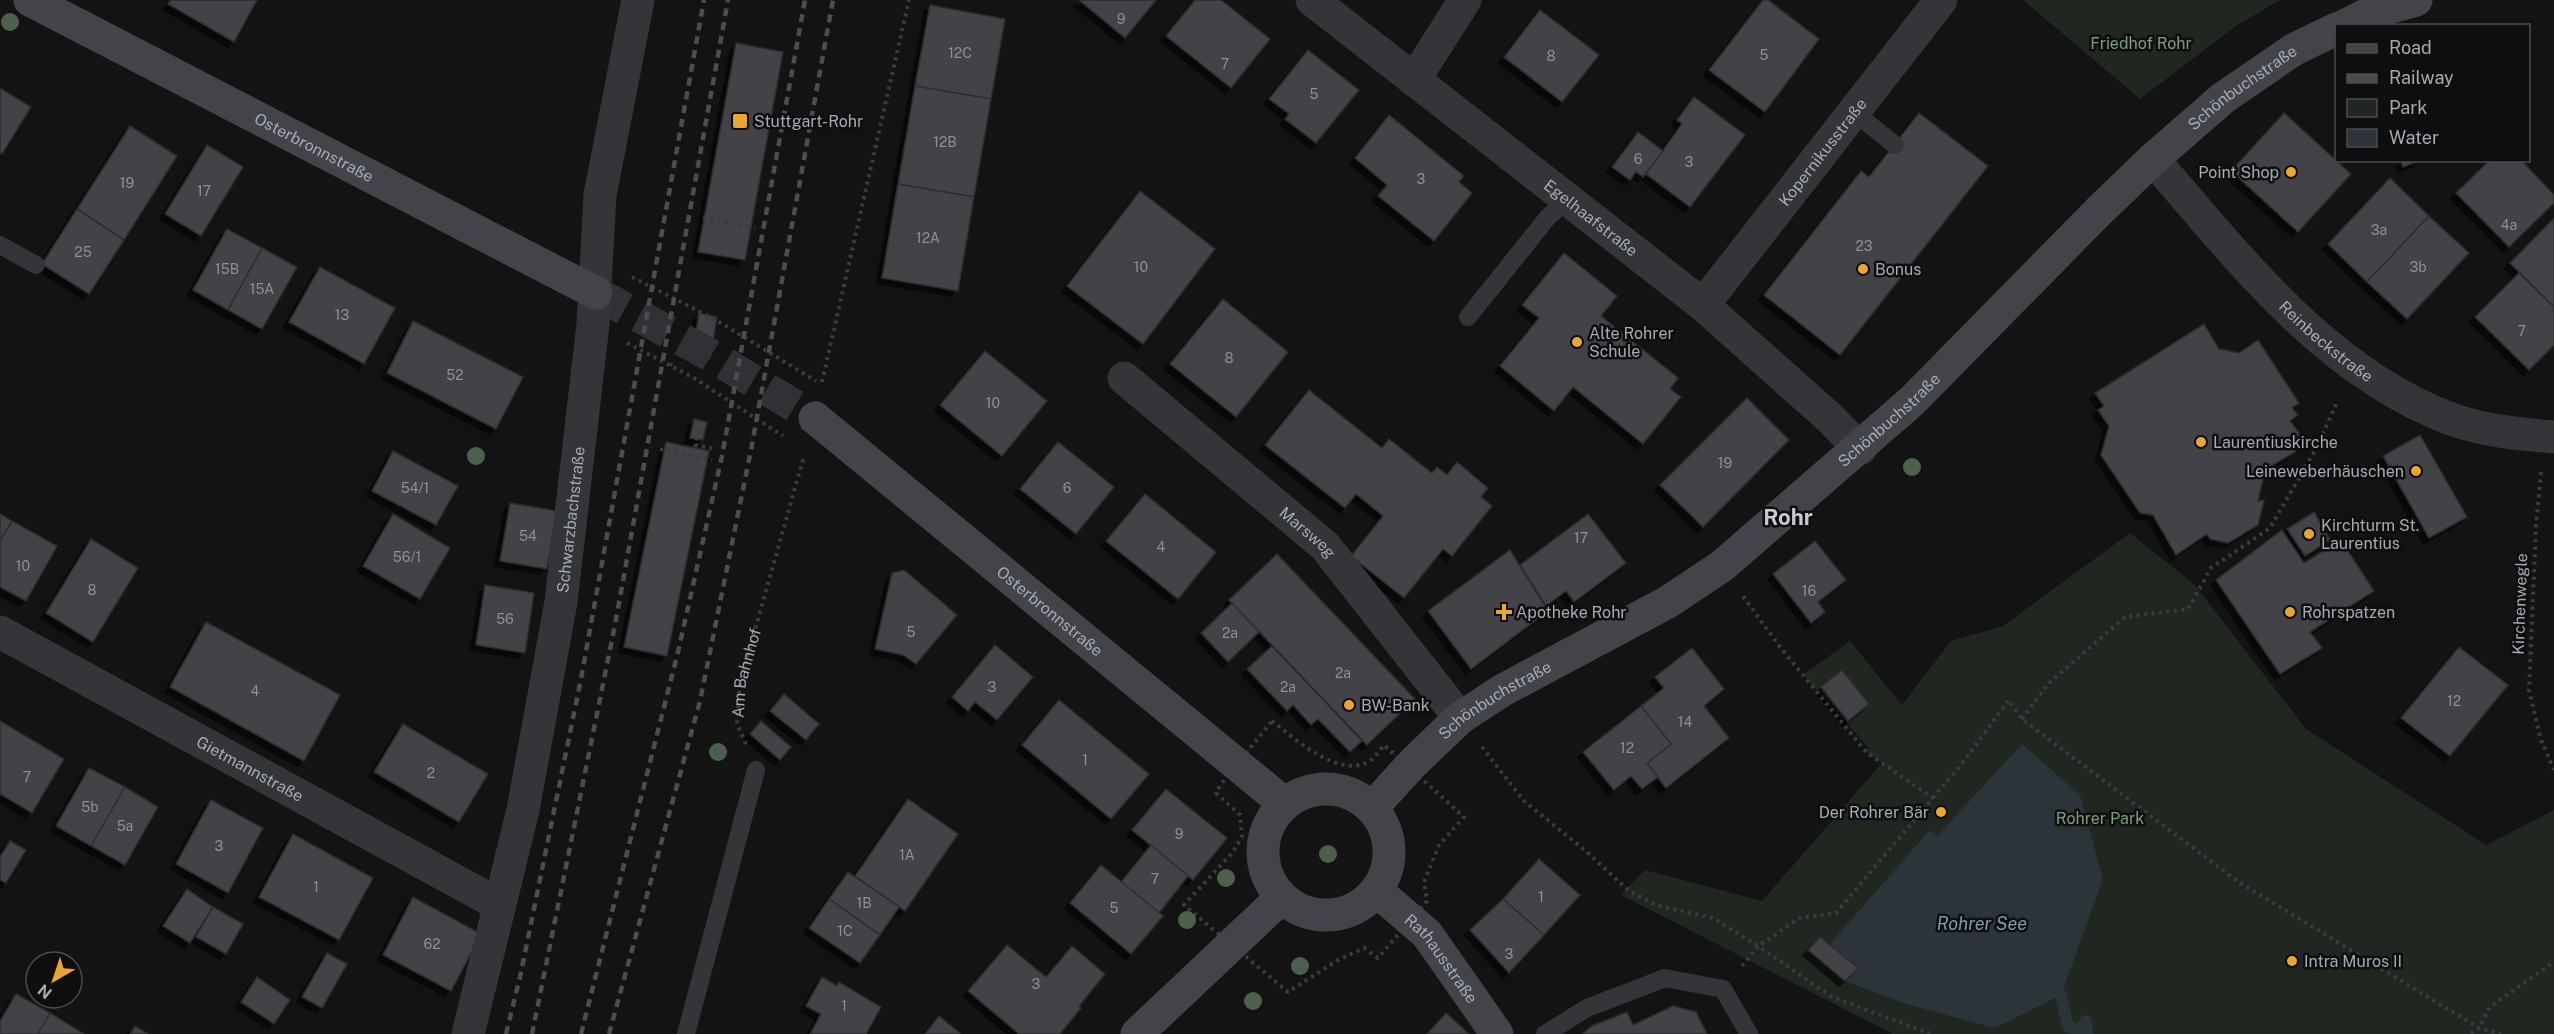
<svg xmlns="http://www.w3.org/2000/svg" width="2554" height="1034" viewBox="0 0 2554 1034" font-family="'Public Sans',sans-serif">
<defs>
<filter id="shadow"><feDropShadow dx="-5.5" dy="5.5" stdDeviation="0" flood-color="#0009"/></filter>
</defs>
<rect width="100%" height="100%" fill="#131314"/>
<!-- green -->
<g fill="#1f2720">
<path d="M2023,0h257l-44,26 -96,73z"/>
<path d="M2130,533l64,51 112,145 180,116 68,-35v224h-661l-272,-139 24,-25 117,31 120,-138 -16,-11 3,-4 -66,-73 47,-34 52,64 49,-64 52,-15z"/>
</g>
<!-- water -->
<path fill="#2c343a" d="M2022,744l58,51 23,84 -42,116 -66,33 -92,-25 -58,-22 13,-13 -29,-23 101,-115 7,6z"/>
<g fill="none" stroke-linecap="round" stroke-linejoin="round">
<!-- stream -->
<path stroke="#2c343a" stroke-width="12" d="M2061,995l7,31 7,4 7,-2 4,-7 1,13"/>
</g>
<!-- building -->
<g fill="#424347" stroke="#2d2d30" stroke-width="1.5" filter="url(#shadow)">
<path d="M171,0h86l-23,42 -66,-38z"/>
<path d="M1079,0h77l-31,38z"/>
<path d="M1195,0h26l49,39 -39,49 -65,-52z"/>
<path d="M1763,0h5l51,39 -54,73 -56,-42z"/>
<path d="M930,5l75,14 -14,80 -76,-13z"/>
<path d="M1540,10l59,45 -37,47 -58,-45z"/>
<path d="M736,43l47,9 -38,208 -47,-8z"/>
<path d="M1308,50l51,40 -43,53 -31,-24 4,-5 -20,-15z"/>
<path d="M915,86l76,13 -17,98 -76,-13z"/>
<path d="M0,88l31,19 -29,47 -2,-1z"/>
<path d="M1694,97l51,38 -55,72 -44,-33 36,-50 -5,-4z"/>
<path d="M1919,113l69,53 -148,189 -76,-60 97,-124 8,6z"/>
<path d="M2284,113l67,61 -53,58 -67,-61z"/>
<path d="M1389,115l75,61 -5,6 13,11 -38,48 -56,-45 9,-11 -32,-27z"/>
<path d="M130,126l47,30 -53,84 -47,-31z"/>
<path d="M1638,132l25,19 -20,26 -7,-5 -6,8 -18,-13z"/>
<path d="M207,145l36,22 -42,69 -36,-22z"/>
<path d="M2401,160h19l-17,7z"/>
<path d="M2490,160h31l33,35v8l-45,44 -53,-54z"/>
<path d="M2390,178l39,38 -62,66 -39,-38z"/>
<path d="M898,184l76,13 -16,94 -76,-13z"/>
<path d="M1140,191l75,58 -72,95 -76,-58z"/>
<path d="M77,209l47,31 -35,54 -47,-30z"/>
<path d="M2429,216l40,37 -62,66 -40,-37z"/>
<path d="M2554,218v89l-44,-44z"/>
<path d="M227,229l35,19 -34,62 -35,-20z"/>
<path d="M262,248l35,19 -35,62 -34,-19z"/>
<path d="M1564,253l53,43 -16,20 77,62 -8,11 11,8 -38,47 -70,-57 -19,24 -54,-45 39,-48 -17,-13z"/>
<path d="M320,267l75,41 -31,56 -75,-42z"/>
<path d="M2519,273l35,34v38l-25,25 -54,-53z"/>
<path d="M1223,299l65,53 -52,65 -66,-53z"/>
<path d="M699,313l18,4 -7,42 -18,-3z"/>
<path d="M413,321l110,56 -27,52 -109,-56z"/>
<path d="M2204,324l15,25 20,4 19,-13 41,63 -7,5 6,7 -8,6 9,12 -4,19 -30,18 -7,31 6,-1 -6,25 -30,18 -18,-4 -3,-5 -31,21 -23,-40 -13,-2 -39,-58 8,-29 -11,-16 6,-4 -9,-13z"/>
<path d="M985,351l62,50 -45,55 -62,-51z"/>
<path d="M1309,390l73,58 7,-9 43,34 5,-6 10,8 10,-13 31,26 -7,9 11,9 -40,50 -9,-7 -39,49 -53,-42 32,-40 -27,-22 -11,14 -80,-63z"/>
<path d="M1747,398l42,42 -86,87 -43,-42z"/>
<path d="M694,419l13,3 -4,18 -13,-2z"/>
<path d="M2420,435l47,82 -38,21 -46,-82z"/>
<path d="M666,442l43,9 -42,205 -43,-9z"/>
<path d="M1058,442l56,45 -38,47 -56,-45z"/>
<path d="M393,451l65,35 -22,39 -64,-34z"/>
<path d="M1145,494l71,58 -38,47 -72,-58z"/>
<path d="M510,503l47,8 -10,58 -47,-8z"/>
<path d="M2314,512l16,28 -25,16 -18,-27z"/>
<path d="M0,514l12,7 -12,20z"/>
<path d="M393,514l57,34 -30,51 -57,-33z"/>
<path d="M1588,514l38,49 -52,39 -8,-11 -20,15 -26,-41z"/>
<path d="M12,521l45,25 -31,55 -26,-14v-46z"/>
<path d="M2282,530l22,33 37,-23 33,51 -64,41 12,16 -42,26 -64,-94z"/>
<path d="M91,539l47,29 -45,74 -47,-29z"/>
<path d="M1815,541l31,39 -28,22 7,10 -14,11 -38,-49z"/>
<path d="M1510,550l38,61 -77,58 -43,-58z"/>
<path d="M1277,554l138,145 -48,46 -138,-145z"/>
<path d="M904,570l53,45 -41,49 -13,-9 -28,-6 17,-76z"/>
<path d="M485,585l49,8 -9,60 -49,-8z"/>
<path d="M1232,603l27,29 -31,30 -27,-29z"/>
<path d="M206,622l134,73 -36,66 -134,-74z"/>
<path d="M995,645l38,32 -36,43 -22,-18 -7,9 -16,-14z"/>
<path d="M1272,646l90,95 -12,11 -32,-33 -7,6 -18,-20 -6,6 -40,-42z"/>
<path d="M2459,647l49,38 -58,71 -49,-38z"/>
<path d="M1692,648l32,41 -20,17 25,32 -63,50 -19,-25 24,-19 -30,-38 23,-18 -9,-11z"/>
<path d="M1842,670l27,34 -21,17 -27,-34z"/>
<path d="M784,694l35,30 -13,16 -36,-29z"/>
<path d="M1059,700l90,74 -38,45 -89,-74z"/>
<path d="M1641,706l30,38 -24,19 11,14 -16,12 -11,-13 -17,14 -31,-38z"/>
<path d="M0,721l64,38 -32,54 -32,-19z"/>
<path d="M761,721l30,26 -11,13 -30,-26z"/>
<path d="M403,724l85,50 -29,48 -85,-50z"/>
<path d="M89,768l36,19 -34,59 -35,-20z"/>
<path d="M125,787l33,20 -33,58 -34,-19z"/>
<path d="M1166,789l61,49 -34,42 -61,-50z"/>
<path d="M908,799l50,35 -53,77 -50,-35z"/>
<path d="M211,800l52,28 -35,65 -52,-29z"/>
<path d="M293,834l80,44 -34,62 -80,-43z"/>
<path d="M10,841l16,9 -20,33 -6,-3v-23z"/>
<path d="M1151,845l37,31 -29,37 -38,-31z"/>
<path d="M1539,859l41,36 -36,40 -41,-36z"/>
<path d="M1101,865l62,51 -32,38 -61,-51z"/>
<path d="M848,872l51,35 -19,28 -51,-36z"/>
<path d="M187,889l26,18 -23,36 -27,-17z"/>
<path d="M413,897l68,37 -30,57 -68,-36z"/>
<path d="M829,899l51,36 -20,28 -51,-35z"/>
<path d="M1503,899l41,36 -35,38 -39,-43z"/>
<path d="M213,907l30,17 -17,30 -30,-17z"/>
<path d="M1820,937l38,31 -13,13 -37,-31z"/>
<path d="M1007,945l39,32 26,-31 33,28 -26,32 2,2 -21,26h-41l-51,-43z"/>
<path d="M327,953l20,11 -25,44 -20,-11z"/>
<path d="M257,977l33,23 -16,24 -33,-22z"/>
<path d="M822,977l15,9 2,-4 42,25 -15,27h-56l11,-20 -15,-8z"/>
<path d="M16,994l34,19 -12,21h-38v-13z"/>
<path d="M1673,1006l23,6 11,22h-125l10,-8 35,-14 6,13z"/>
<path d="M50,1013l34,21h-46z"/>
<path d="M1446,1013l23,21h-42z"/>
<path d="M939,1016l22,18h-36z"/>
<path d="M135,1026l13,8h-18z"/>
</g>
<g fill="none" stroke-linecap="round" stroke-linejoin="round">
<!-- secondary-tunnel -->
<path stroke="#303134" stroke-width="33" stroke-dasharray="33 16" stroke-linecap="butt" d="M596,293l109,59 110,66"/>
<!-- path -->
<g stroke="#3a3c40" stroke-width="4" stroke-dasharray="3 4.5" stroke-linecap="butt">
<path d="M703,217l52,12"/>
<path d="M632,277l84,43 100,61"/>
<path d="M627,343l67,35 89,58"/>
<path d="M670,366l2,-6"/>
<path d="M822,382l87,-382"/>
<path d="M698,430l-3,15 20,4"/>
<path d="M660,449l52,11"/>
<path d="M2541,472l-5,54 -7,164 12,50 13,30"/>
<path d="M2022,719l25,-34 78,-68 63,-8 23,-41 59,-40 47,-81 21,-47"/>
<path d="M1272,721c22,17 65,57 96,41 6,-3 12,-12 16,-17l80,72 -25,28 -15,37 3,19 -49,57 -14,-10 -26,12 -50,32 -104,-87 49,-53 9,-15 -2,-22 -24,-22 5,-9z"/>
<path id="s1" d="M746,744l-9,-20 3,-41 64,-227"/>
<path d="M1482,747l42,54 63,51 42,39 27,14 57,13 45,28 42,-28 36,-5 97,-115 -67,-46 -86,-105 -37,-51"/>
<path d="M1933,798l31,-37 45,-61 13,19 215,162 242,147 22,6"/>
<path d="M1742,966l16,-20 74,51 99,37"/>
<path d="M2471,1034l8,-6 11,-21 64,-45"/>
</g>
<!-- lane -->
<g stroke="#343539" stroke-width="18">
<path d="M1855,113l40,32"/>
<path d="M0,245l36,20"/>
<path d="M1468,317l80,-100 19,-17"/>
<path d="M686,1034l70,-264"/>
<path d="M1545,1034l42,-26 78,-30 58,11 26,45"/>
</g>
<!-- street -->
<g stroke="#343539" stroke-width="33">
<path id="s2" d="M1312,0l391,305 128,114 29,30"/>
<path d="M1414,80l51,-80"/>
<path id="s3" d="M2153,159c85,98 172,213 298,260 33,12 68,15 103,18"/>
<path id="s4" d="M1703,305l238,-305"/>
<path id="s5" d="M1124,378l201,168 135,172"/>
<path id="s6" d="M0,632l500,273"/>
<path id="s7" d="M468,1034l55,-224 38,-208 32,-278 7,-129 38,-195"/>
</g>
<!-- secondary -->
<g stroke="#424449" stroke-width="33">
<path id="s8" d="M30,0l566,293"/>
<path d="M2344,26l26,-13 46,-13"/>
<path id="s9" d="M815,418l470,386"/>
<circle cx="1326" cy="852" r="63"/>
<path id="s10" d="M1372,808l41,-45 47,-45 43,-28 165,-88 54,-36 190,-165 186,-189 55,-53 70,-61 70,-48 43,-21"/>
<path id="s11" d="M1377,891l50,43 70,100"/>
<path d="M1137,1034l144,-136"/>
</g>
<!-- rail -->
<g stroke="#4b4d52" stroke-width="4.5" stroke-dasharray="8 6" stroke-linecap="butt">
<path d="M506,1034l14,-57 61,-298 123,-679"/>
<path d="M532,1034l83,-409 113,-625"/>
<path d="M581,1034l97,-382 44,-196 83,-456"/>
<path d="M609,1034l91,-333 51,-251 82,-450"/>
</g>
</g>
<!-- trees -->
<g fill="#4d604e">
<circle cx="10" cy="22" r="9"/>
<circle cx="476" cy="456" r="9"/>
<circle cx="1912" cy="467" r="9"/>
<circle cx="718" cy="752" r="9"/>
<circle cx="1328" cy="854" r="9"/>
<circle cx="1226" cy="878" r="9"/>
<circle cx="1187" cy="920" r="9"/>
<circle cx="1300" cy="966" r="9"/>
<circle cx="1253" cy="1001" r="9"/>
</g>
<!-- markers -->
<g fill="#eba534" stroke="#0e0e0f" stroke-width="2">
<rect x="732" y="113" width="16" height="16" rx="3"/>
<circle cx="2291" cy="172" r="6"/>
<circle cx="1863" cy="269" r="6"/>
<circle cx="1577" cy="342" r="6"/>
<circle cx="2201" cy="442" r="6"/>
<circle cx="2416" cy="471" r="6"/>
<circle cx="2309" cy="534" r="6"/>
<path d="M1501 603h6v6h6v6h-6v6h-6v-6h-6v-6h6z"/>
<circle cx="2290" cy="612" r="6"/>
<circle cx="1349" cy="705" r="6"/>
<circle cx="1941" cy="812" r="6"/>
<circle cx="2292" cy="961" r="6"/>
</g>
<g text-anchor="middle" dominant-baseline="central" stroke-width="5" stroke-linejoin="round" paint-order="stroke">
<!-- number labels -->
<g font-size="14" fill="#8c9099">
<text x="1121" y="19">9</text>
<text x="960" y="53">12C</text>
<text x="1764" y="55">5</text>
<text x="1551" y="56">8</text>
<text x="1225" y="64">7</text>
<text x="1314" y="94">5</text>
<text x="945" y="142">12B</text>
<text x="1638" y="159">6</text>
<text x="1689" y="162">3</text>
<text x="1421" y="179">3</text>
<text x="127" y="183">19</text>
<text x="204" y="191">17</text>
<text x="2509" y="225">4a</text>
<text x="2379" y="230">3a</text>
<text x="928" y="238">12A</text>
<text x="1864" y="246">23</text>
<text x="83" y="252">25</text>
<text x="1141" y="267">10</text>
<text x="2418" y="267">3b</text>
<text x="227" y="269">15B</text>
<text x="262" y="289">15A</text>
<text x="342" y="315">13</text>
<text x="2522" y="331">7</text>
<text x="1229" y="358">8</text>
<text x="455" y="375">52</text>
<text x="993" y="403">10</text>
<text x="1725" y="463">19</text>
<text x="415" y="488">54/1</text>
<text x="1067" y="488">6</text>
<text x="528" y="536">54</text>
<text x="1581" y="538">17</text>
<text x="1161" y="547">4</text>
<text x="407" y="557">56/1</text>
<text x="23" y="566">10</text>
<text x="92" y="590">8</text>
<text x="1809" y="591">16</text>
<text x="505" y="619">56</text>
<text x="911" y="632">5</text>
<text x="1230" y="633">2a</text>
<text x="1343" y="673">2a</text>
<text x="992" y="687">3</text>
<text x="1288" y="687">2a</text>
<text x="255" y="691">4</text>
<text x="2454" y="701">12</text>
<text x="1685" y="722">14</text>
<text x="1627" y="748">12</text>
<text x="1085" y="760">1</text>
<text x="431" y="773">2</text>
<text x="27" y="777">7</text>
<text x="90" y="807">5b</text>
<text x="125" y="826">5a</text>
<text x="1179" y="834">9</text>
<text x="219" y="846">3</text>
<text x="907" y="855">1A</text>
<text x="1155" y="879">7</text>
<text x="316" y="887">1</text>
<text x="1541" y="897">1</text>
<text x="864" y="903">1B</text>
<text x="1114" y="908">5</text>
<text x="845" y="931">1C</text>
<text x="432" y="944">62</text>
<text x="1509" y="954">3</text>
<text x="1036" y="984">3</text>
<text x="844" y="1006">1</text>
</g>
<!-- park labels -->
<g font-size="16" fill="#7c9f7d" stroke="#0e0e0f">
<text x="2141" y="43">Friedhof Rohr</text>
<text x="2100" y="818">Rohrer Park</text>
</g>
<!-- street labels -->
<g font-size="16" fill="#a5aab4" stroke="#0e0e0f">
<text stroke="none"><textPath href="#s10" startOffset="1137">Schönbuchstraße</textPath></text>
<text stroke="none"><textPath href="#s8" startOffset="320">Osterbronnstraße</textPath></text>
<text stroke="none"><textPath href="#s4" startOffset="194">Kopernikusstraße</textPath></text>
<text stroke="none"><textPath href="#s2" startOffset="354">Egelhaafstraße</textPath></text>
<text stroke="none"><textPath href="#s3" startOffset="252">Reinbeckstraße</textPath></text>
<text stroke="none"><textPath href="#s10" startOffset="651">Schönbuchstraße</textPath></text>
<text stroke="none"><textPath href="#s7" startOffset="525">Schwarzbachstraße</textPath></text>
<text stroke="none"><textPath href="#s5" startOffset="240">Marsweg</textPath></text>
<text transform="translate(2520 604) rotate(-88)">Kirchenwegle</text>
<text stroke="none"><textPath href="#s9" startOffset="304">Osterbronnstraße</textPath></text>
<text stroke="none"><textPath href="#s1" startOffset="74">Am Bahnhof</textPath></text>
<text stroke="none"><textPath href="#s10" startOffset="165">Schönbuchstraße</textPath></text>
<text stroke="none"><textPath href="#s6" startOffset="285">Gietmannstraße</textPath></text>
<text stroke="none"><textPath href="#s11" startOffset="94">Rathausstraße</textPath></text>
</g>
<!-- poi labels -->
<g font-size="16" fill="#a5aab4" stroke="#0e0e0f" text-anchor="start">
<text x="754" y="121">Stuttgart-Rohr</text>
<text x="2279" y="172" text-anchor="end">Point Shop</text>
<text x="1875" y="269">Bonus</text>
<text x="1589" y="333">Alte Rohrer<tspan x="1589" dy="18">Schule</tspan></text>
<text x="2213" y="442">Laurentiuskirche</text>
<text x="2404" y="471" text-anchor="end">Leineweberhäuschen</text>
<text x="2321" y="525">Kirchturm St.<tspan x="2321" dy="18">Laurentius</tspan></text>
<text x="1516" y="612">Apotheke Rohr</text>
<text x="2302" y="612">Rohrspatzen</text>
<text x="1361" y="705">BW-Bank</text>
<text x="1929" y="812" text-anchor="end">Der Rohrer Bär</text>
<text x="2304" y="961">Intra Muros II</text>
</g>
<!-- water labels -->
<g font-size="18" font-style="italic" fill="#7d9aaf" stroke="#0e0e0f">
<text x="1982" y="923">Rohrer See</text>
</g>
<!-- district labels -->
<g font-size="22" font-weight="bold" fill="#c6c9d1" stroke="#0e0e0f">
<text x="1788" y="517">Rohr</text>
</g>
</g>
<!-- legend -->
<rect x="2335" y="24" width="195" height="138" fill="#0e0e0f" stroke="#4a4c51" stroke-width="1.5"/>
<rect x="2347" y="44" width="30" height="9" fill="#424449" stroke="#4a4c51" stroke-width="1.5"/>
<text x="2389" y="54" font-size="18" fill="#a5aab4">Road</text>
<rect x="2347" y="74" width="30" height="9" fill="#4b4d52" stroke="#4a4c51" stroke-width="1.5"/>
<text x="2389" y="84" font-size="18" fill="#a5aab4">Railway</text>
<rect x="2347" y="99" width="30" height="18" fill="#1f2720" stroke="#4a4c51" stroke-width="1.5"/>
<text x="2389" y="114" font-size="18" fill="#a5aab4">Park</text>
<rect x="2347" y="129" width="30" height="18" fill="#2c343a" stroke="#4a4c51" stroke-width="1.5"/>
<text x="2389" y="144" font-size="18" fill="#a5aab4">Water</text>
<!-- north arrow -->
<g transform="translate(54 980) rotate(219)"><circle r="28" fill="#0e0e0f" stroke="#4a4c51" stroke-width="1.5"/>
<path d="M0-4.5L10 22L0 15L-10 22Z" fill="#eba534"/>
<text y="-9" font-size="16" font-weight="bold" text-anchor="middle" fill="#a5aab4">N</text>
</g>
</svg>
